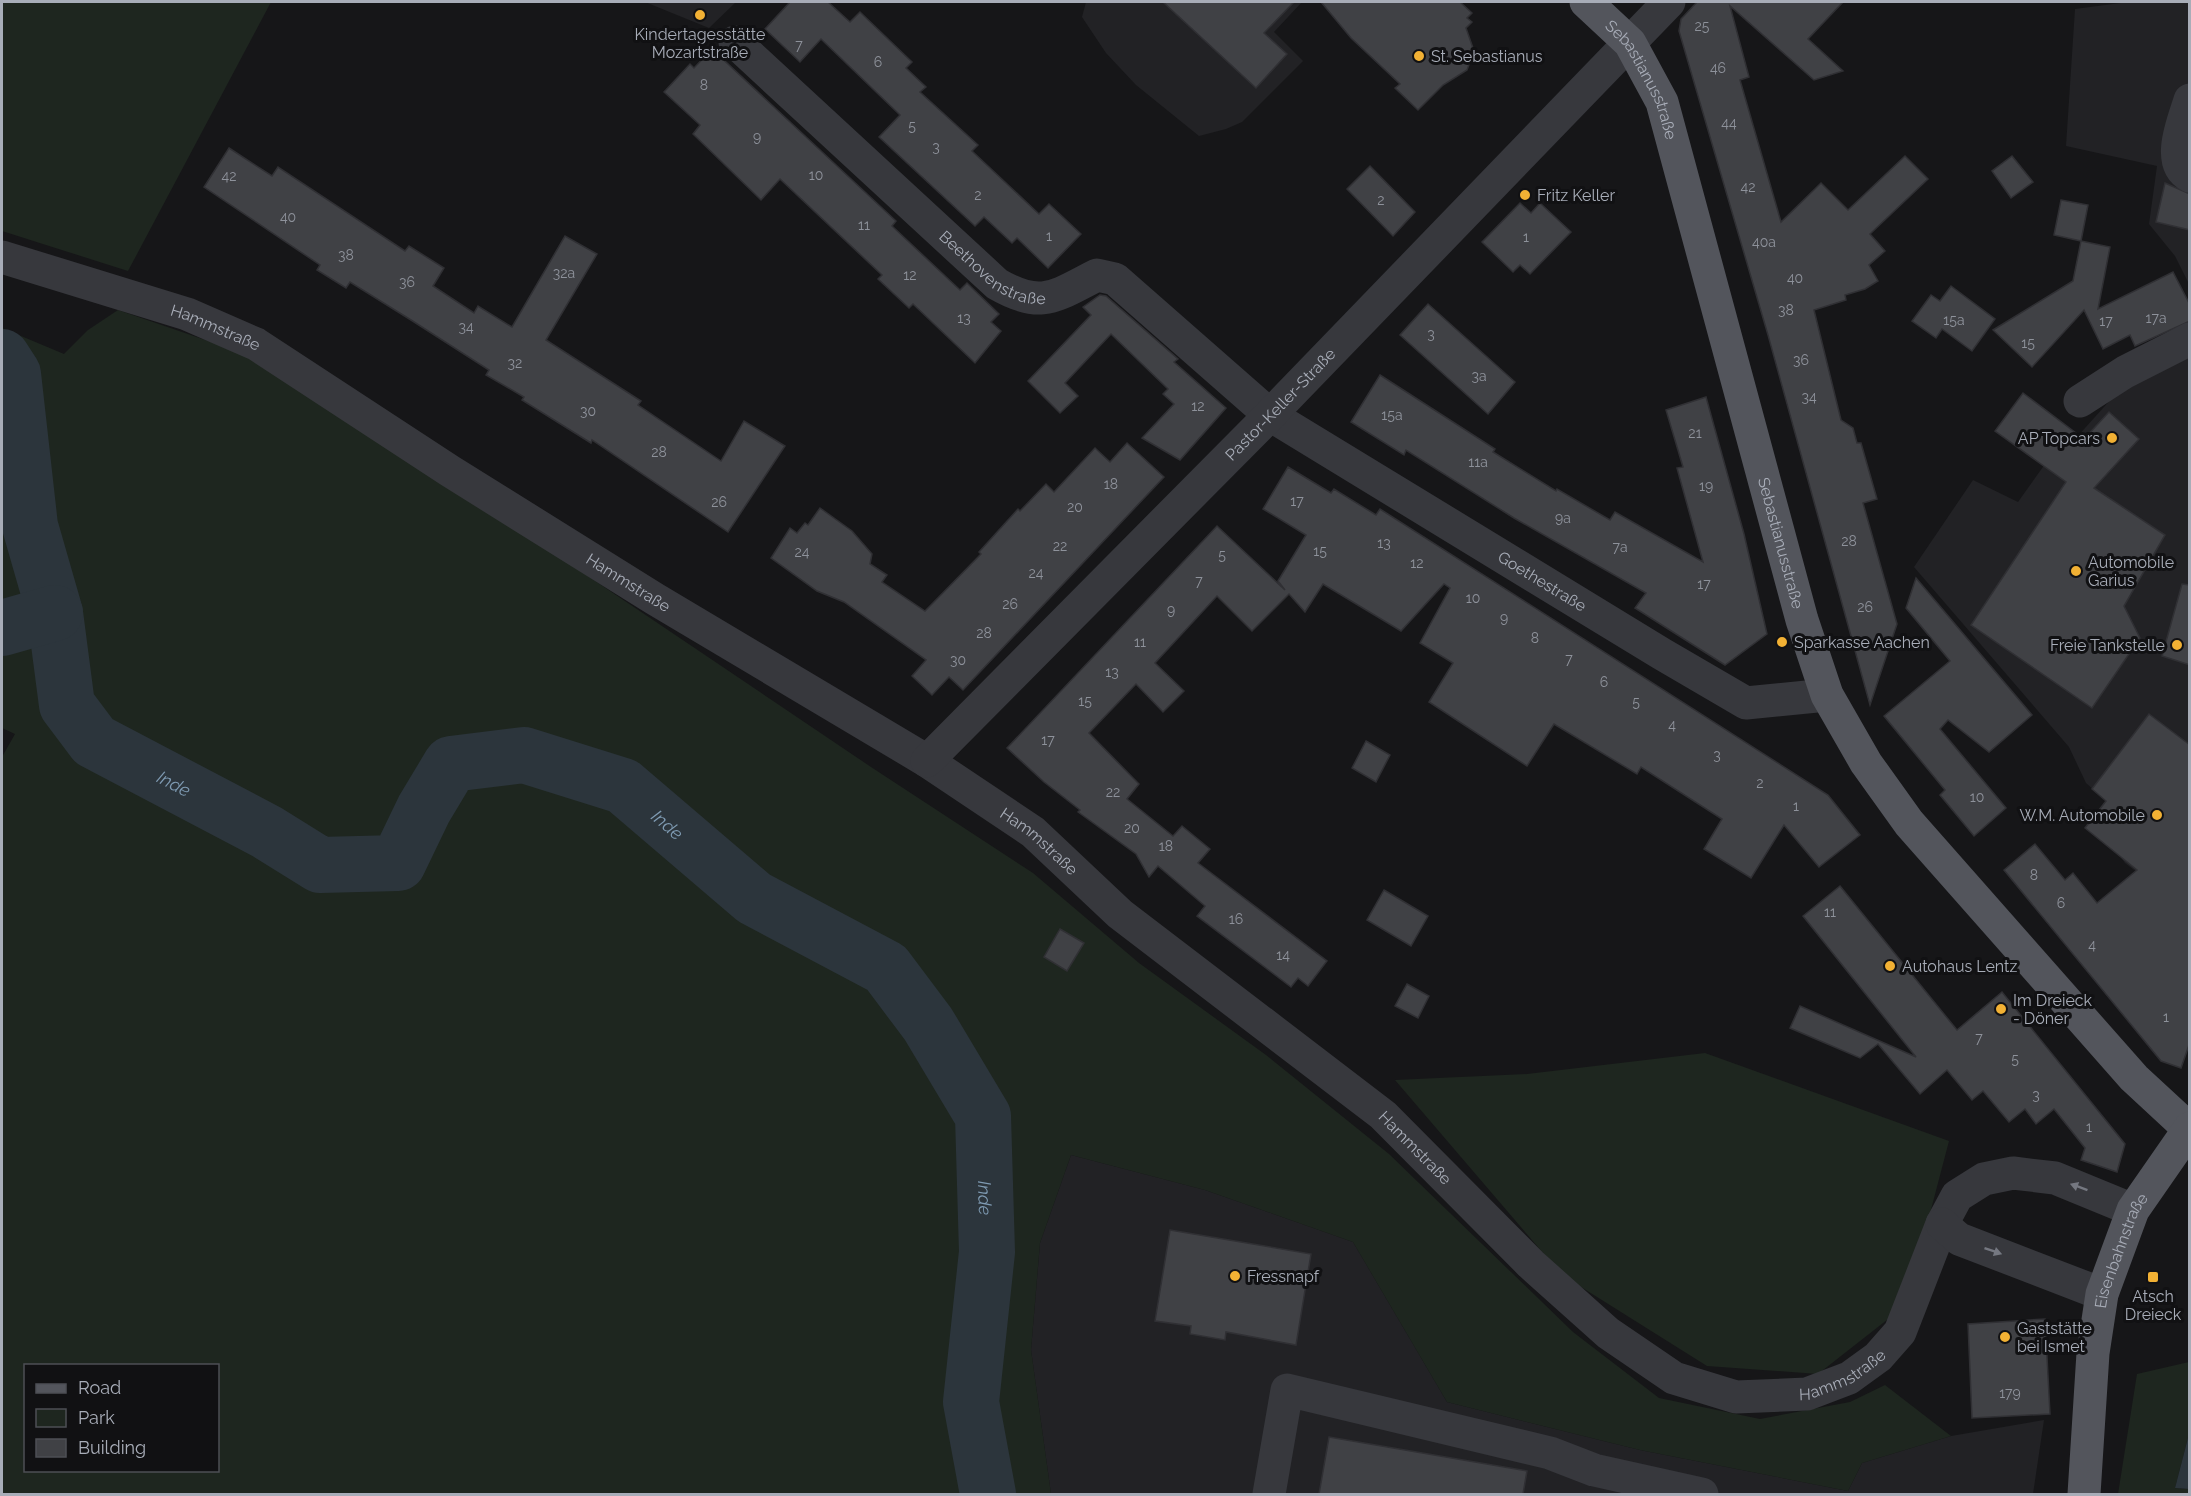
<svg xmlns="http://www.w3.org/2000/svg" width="2191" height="1496" viewBox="0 0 2191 1496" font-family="Raleway,sans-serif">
<rect width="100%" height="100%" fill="#161618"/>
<!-- built -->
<g fill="#222225">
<path d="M645,2h91l-27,26z"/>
<path d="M1086,2h216l-28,30 29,29 -61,61 -16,7 -27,7 -63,-51 -30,-32 -24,-36z"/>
<path d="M2128,2h61v282l-14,-28 -26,-32 8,-58 -91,-20 9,-137z"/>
<path d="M2189,352v554l-10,-2 -54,-41 -5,-7 -14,-55 -20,-18 -17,-36 -155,-180 59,-87 45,22 47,-66 11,2 46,-51z"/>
<path d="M1071,1155l134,35 148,52 94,160 193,48 208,41 14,-28 89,-27 93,-16 -11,74h-982l-20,-144 9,-107z"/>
</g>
<!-- green -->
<g fill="#1e261f" fill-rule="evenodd">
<path d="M2,2h269l-143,269 -126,-40z"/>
<path d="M118,310l128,44 118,71 507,342 162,106 106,90 127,92 123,99 184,178 86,66 101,21 90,-17 35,-17 66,51 -89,27 -14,28 -208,-41 -193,-48 -94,-160 -148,-52 -134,-35 -31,88 -9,107 20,144h-1049v-737l13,-23 -13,-6v-400l62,26 24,-24zM26,1366h192v104h-192z"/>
<path d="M1705,1053l244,88 -43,164 -88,69 -111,-8 -145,-91 -167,-195 132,-6z"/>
<path d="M2189,1362v72l-14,54 14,1v5h-71l19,-120z"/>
</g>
<!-- water -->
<path fill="#2c353c" d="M2189,1434v55l-14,-1z"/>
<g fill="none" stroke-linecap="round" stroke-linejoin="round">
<!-- river -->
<g stroke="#2c353c" stroke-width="56">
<path id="s1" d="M2,357l11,17 17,152 25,87 12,92 27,36 173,91 53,33 78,-2 26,-54 27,-45 73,-9 99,31 131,112 132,70 42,56 55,92 4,136 -16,150 17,92"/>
<path d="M2,628l53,-15"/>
</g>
</g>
<!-- building -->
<g fill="#404145" stroke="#303034" stroke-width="1.5">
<path d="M790,2h38l22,20 10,-10 52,50 -6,6 20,19 -6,5 58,53 -6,6 67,63 10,-10 32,30 -33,34 -31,-30 -5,5 -28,-26 -9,9 -96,-89 21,-22 -79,-76 -21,23 -35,-33z"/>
<path d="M1163,2h131l-30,31 23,21 -31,34z"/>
<path d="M1321,2h139l12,11 -5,5 5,4 -6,6 8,23 -7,19 -24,15 -25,25 -23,-22 5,-4 -49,-46z"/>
<path d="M1697,2h146l-35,37 35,32 -29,9 -84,-74 19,71 -9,3 41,142 40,-39 27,27 57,-54 23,23 -58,55 15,17 -16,14 9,16 -13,8 -20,6 1,5 -32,10 27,110 12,8 4,15h4l16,56 -14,4 34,121 -27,81 -102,-370 -89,-304 2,-12z"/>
<path d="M712,49l184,172 -4,5 68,64 7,-7 32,31 -8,8 10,9 -26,32 -62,-59 -4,4 -31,-29 4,-4 -102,-96 -19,21 -68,-66 7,-9 -36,-33 26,-28 4,4z"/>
<path d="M229,148l43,28 6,-9 127,84 4,-5 35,22 -11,18 41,27 4,-7 34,21 53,-91 32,18 -51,86 95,61 -3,4 83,56 23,-40 41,25 -57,86 -136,-92 -1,3 -69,-43 2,-3 -38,-22 3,-5 -78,-50 -61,-38 -4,6 -29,-18 3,-5 -116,-78z"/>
<path d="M2012,156l21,26 -22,16 -19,-27z"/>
<path d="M1370,166l45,46 -22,24 -46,-47z"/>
<path d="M2165,183l25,11v36l-34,-8z"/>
<path d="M2061,200l27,5 -7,36 -27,-6z"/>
<path d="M1520,203l11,10 9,-10 31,29 -41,42 -10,-9 -7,7 -31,-30z"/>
<path d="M2081,241l29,6 -12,62 75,-37 17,33v16l-55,25 -5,-11 -27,14 -19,-39 -52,57 -39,-37 80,-49z"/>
<path d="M1951,286l44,33 -23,32 -30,-22 -6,9 -24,-17 19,-26 9,6z"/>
<path d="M1100,295l6,1 72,63 -4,3 52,46 -46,52 -38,-22 32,-34 -11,-10 5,-5 -57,-55 -46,49 13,13 -18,17 -32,-32 63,-66 -8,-8z"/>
<path d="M1428,304l87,78 -27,32 -88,-79z"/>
<path d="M1380,375l115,74 -2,3 63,39 1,-2 53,31 5,-8 88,50 -26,-94 6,-1 -17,-57 40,-13 38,137 23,100 -42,31 -90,-57 11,-15 -132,-75 -108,-68 -2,5 -53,-33z"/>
<path d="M2023,393l61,46 25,-27 30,27 -45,49 71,47 -41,71 16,32 -48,70 -121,-83 95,-143 -71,-51z"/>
<path d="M1127,443l37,34 -201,213 -14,-13 -17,18 -20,-19 14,-16 -82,-58 -27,-11 -46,-33 19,-30 7,5 8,-10 3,2 12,-17 32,23 20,23 -2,10 17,11 -5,7 43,29 56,-57 -2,-2 39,-43 2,2 26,-27 8,8 41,-44 15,14z"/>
<path d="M1288,467l43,26 3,-4 42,26 4,-6 448,286 32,40 -41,32 -35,-42 -33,53 -47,-29 18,-30 -81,-52 -4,7 -83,-50 -27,42 -98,-64 24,-39 -33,-20 30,-55 -6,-4 -43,47 -78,-47 -18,28 -16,-18 -37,37 -35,-35 -62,67 29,28 -21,21 -27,-28 -47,49 50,51 -12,15 46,37 9,-10 28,23 -12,14 129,98 -19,25 -10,-8 -7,9 -94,-71 8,-10 -47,-40 -9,11 -13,-23 -58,-42 2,-2 -36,-28 -37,-34 210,-222 68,64 -7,-9 28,-46 -43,-26z"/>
<path d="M1916,578l116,137 -43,37 -41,-32 -8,9 66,79 -32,28 -34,-41 5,-5 -61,-74 66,-55 -44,-53z"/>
<path d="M2182,584l8,1v80l-28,-9z"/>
<path d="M2149,714l41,31v297l-9,26 -20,-7 -157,-191 31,-26 30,36 8,-7 24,30 40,-33 -52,-42 21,-27 -14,-12z"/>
<path d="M1366,741l24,14 -14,27 -24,-14z"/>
<path d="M1840,886l117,144 45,-38 123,152 -8,28 -36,-12 4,-12 -31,-39 -18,15 -11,-15 -16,13 -26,-31 -11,9 -25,-30 -27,24 -42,-50 -18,14 -70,-30 10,-22 116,51 -113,-141z"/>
<path d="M1384,890l44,26 -17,30 -44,-26z"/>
<path d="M1060,929l24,14 -17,28 -23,-14z"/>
<path d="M1407,984l22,12 -11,22 -23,-12z"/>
<path d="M1170,1230l141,24 -15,91 -70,-13 -1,8 -35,-6 1,-8 -36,-5z"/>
<path d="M2045,1319l5,95 -78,4 -4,-94z"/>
<path d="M1329,1437l198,34 -4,23h-204z"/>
</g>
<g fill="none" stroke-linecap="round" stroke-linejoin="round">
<!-- minor -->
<g stroke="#37383d" stroke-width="33">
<path id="s2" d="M735,42l262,242c45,26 58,12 100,-9l18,4 155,136 392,239 84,49 81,-8"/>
<path d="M2190,100c-6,20 -25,63 0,76"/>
<path id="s3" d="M2,257l185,57 69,30 194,127 205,128 272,162 106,71 87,82 263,201 148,149 77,69 66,45 62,19 71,-3 42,-16 29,-21 22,-25 42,-108 15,-28 27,-17 29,-6 42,5 78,32"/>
<path d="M2080,401l45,-29 65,-33"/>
<path id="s4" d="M927,761l343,-346 399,-413"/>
<path d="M1942,1224l17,15 143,55"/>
<path d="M1269,1494l18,-104 263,63 44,17 108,24"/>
</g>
<!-- major -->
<g stroke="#53555c" stroke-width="33">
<path id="s5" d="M1586,2l44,41 32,59 140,518 25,75 39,68 43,60 225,255 55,51"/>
<path id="s6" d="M2084,1494l9,-141 9,-59 31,-84 57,-82"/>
</g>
</g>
<!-- one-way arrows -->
<defs><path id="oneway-solid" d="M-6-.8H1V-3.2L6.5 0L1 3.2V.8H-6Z" transform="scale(1.5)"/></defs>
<g fill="#757881">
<use href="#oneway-solid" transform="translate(2079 1187) rotate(-160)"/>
<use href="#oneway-solid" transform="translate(1993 1251) rotate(19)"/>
</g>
<!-- markers -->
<g fill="#f2b134" stroke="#111113" stroke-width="2">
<circle cx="700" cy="15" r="6"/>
<circle cx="1419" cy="56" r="6"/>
<circle cx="1525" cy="195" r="6"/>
<circle cx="2112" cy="438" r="6"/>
<circle cx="2076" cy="571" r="6"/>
<circle cx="1782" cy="642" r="6"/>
<circle cx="2177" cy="645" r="6"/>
<circle cx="2157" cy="815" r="6"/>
<circle cx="1890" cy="966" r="6"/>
<circle cx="2001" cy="1009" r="6"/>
<circle cx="1235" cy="1276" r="6"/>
<rect x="2147" y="1271" width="12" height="12" rx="3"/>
<circle cx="2005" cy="1337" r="6"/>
</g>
<g text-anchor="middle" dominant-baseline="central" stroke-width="6" stroke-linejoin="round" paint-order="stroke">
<!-- number labels -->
<g font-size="14" fill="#8e929b">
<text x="1702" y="26">25</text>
<text x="799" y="45">7</text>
<text x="878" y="62">6</text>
<text x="1718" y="68">46</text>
<text x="704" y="85">8</text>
<text x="1729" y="123">44</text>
<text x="912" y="126">5</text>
<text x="757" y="137">9</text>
<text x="936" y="147">3</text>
<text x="816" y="175">10</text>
<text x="229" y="176">42</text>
<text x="1748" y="187">42</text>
<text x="978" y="195">2</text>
<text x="1381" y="200">2</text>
<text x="288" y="217">40</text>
<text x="864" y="225">11</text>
<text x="1049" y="236">1</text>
<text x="1526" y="237">1</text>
<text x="1764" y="242">40a</text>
<text x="346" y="255">38</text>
<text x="564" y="273">32a</text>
<text x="910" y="275">12</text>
<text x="1795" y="278">40</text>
<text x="407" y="282">36</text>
<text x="1786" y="310">38</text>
<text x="964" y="318">13</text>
<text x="2156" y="318">17a</text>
<text x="1954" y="320">15a</text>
<text x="2106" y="321">17</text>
<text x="466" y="327">34</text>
<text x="1431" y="334">3</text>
<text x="2028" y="343">15</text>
<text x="1801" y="360">36</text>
<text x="515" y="363">32</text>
<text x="1479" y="376">3a</text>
<text x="1809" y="397">34</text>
<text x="1198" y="406">12</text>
<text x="588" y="411">30</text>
<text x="1392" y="415">15a</text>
<text x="1695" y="433">21</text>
<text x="659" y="452">28</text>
<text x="1478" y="462">11a</text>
<text x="1111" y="484">18</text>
<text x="1706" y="486">19</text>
<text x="1297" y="501">17</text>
<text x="719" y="502">26</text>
<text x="1075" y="507">20</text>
<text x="1563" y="518">9a</text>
<text x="1849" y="541">28</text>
<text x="1384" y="543">13</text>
<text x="1060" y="546">22</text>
<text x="1620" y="547">7a</text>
<text x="1320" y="551">15</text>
<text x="802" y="552">24</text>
<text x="1222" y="555">5</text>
<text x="1417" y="563">12</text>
<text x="1036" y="573">24</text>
<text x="1199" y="581">7</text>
<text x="1704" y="584">17</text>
<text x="1473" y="598">10</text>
<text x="1010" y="604">26</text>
<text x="1865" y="607">26</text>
<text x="1171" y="610">9</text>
<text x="1504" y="618">9</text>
<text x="984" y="633">28</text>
<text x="1535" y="638">8</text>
<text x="1140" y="642">11</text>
<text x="1569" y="659">7</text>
<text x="958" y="660">30</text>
<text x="1112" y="672">13</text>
<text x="1604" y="682">6</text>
<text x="1085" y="701">15</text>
<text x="1636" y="702">5</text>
<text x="1672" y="725">4</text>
<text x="1048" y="740">17</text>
<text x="1717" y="755">3</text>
<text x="1760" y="783">2</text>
<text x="1113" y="792">22</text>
<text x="1977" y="797">10</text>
<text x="1796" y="806">1</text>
<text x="1132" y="828">20</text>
<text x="1166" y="846">18</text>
<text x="2034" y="875">8</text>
<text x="2061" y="903">6</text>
<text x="1830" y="912">11</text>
<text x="1236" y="919">16</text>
<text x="2092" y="945">4</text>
<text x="1283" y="955">14</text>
<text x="2166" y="1017">1</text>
<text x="1979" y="1038">7</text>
<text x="2015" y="1059">5</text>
<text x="2036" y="1095">3</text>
<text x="2089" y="1127">1</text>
<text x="2010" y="1393">179</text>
</g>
<!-- poi labels -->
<g font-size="16" fill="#a8adb8" stroke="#111113" text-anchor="start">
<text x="700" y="34" text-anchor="middle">Kindertagesstätte<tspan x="700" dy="18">Mozartstraße</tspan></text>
<text x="1431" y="56">St. Sebastianus</text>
<text x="1537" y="195">Fritz Keller</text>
<text x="2100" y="438" text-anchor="end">AP Topcars</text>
<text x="2088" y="562">Automobile<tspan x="2088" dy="18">Garius</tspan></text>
<text x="1794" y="642">Sparkasse Aachen</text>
<text x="2165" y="645" text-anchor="end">Freie Tankstelle</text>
<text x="2145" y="815" text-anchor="end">W.M. Automobile</text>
<text x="1902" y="966">Autohaus Lentz</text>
<text x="2013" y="1000">Im Dreieck<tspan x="2013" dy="18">- Döner</tspan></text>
<text x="1247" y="1276">Fressnapf</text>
<text x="2153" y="1296" text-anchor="middle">Atsch<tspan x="2153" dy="18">Dreieck</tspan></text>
<text x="2017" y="1328">Gaststätte<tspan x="2017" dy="18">bei Ismet</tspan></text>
</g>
<!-- street labels -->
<g font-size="16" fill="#a8adb8" stroke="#111113">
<text stroke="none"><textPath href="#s5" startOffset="98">Sebastianusstraße</textPath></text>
<text stroke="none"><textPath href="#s2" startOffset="345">Beethovenstraße</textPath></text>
<text stroke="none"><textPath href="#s3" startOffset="225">Hammstraße</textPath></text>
<text stroke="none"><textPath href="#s4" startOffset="502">Pastor-Keller-Straße</textPath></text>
<text stroke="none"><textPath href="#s5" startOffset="584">Sebastianusstraße</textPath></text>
<text stroke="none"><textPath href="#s2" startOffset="1008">Goethestraße</textPath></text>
<text stroke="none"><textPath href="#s3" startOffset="711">Hammstraße</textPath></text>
<text stroke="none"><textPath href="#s3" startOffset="1197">Hammstraße</textPath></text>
<text stroke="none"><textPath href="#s3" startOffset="1683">Hammstraße</textPath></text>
<text stroke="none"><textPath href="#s6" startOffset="248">Eisenbahnstraße</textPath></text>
<text stroke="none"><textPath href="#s3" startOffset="2206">Hammstraße</textPath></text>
</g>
<!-- water labels -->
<g font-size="18" font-style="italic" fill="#7f9bb3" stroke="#111113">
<text stroke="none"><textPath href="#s1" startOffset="492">Inde</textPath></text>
<text stroke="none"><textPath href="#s1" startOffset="1086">Inde</textPath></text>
<text stroke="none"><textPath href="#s1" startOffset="1608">Inde</textPath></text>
</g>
</g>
<!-- border -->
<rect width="2191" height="1496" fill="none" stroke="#a8adb8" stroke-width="6"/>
<!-- legend -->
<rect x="24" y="1364" width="195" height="108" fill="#111113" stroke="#4d4f55" stroke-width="1.5"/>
<rect x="36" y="1384" width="30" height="9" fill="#53555c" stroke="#4d4f55" stroke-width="1.5"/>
<text x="78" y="1394" font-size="18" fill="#a8adb8">Road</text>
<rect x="36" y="1409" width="30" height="18" fill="#1e261f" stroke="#4d4f55" stroke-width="1.5"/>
<text x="78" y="1424" font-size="18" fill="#a8adb8">Park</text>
<rect x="36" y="1439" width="30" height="18" fill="#404145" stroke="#4d4f55" stroke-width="1.5"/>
<text x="78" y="1454" font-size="18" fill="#a8adb8">Building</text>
</svg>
